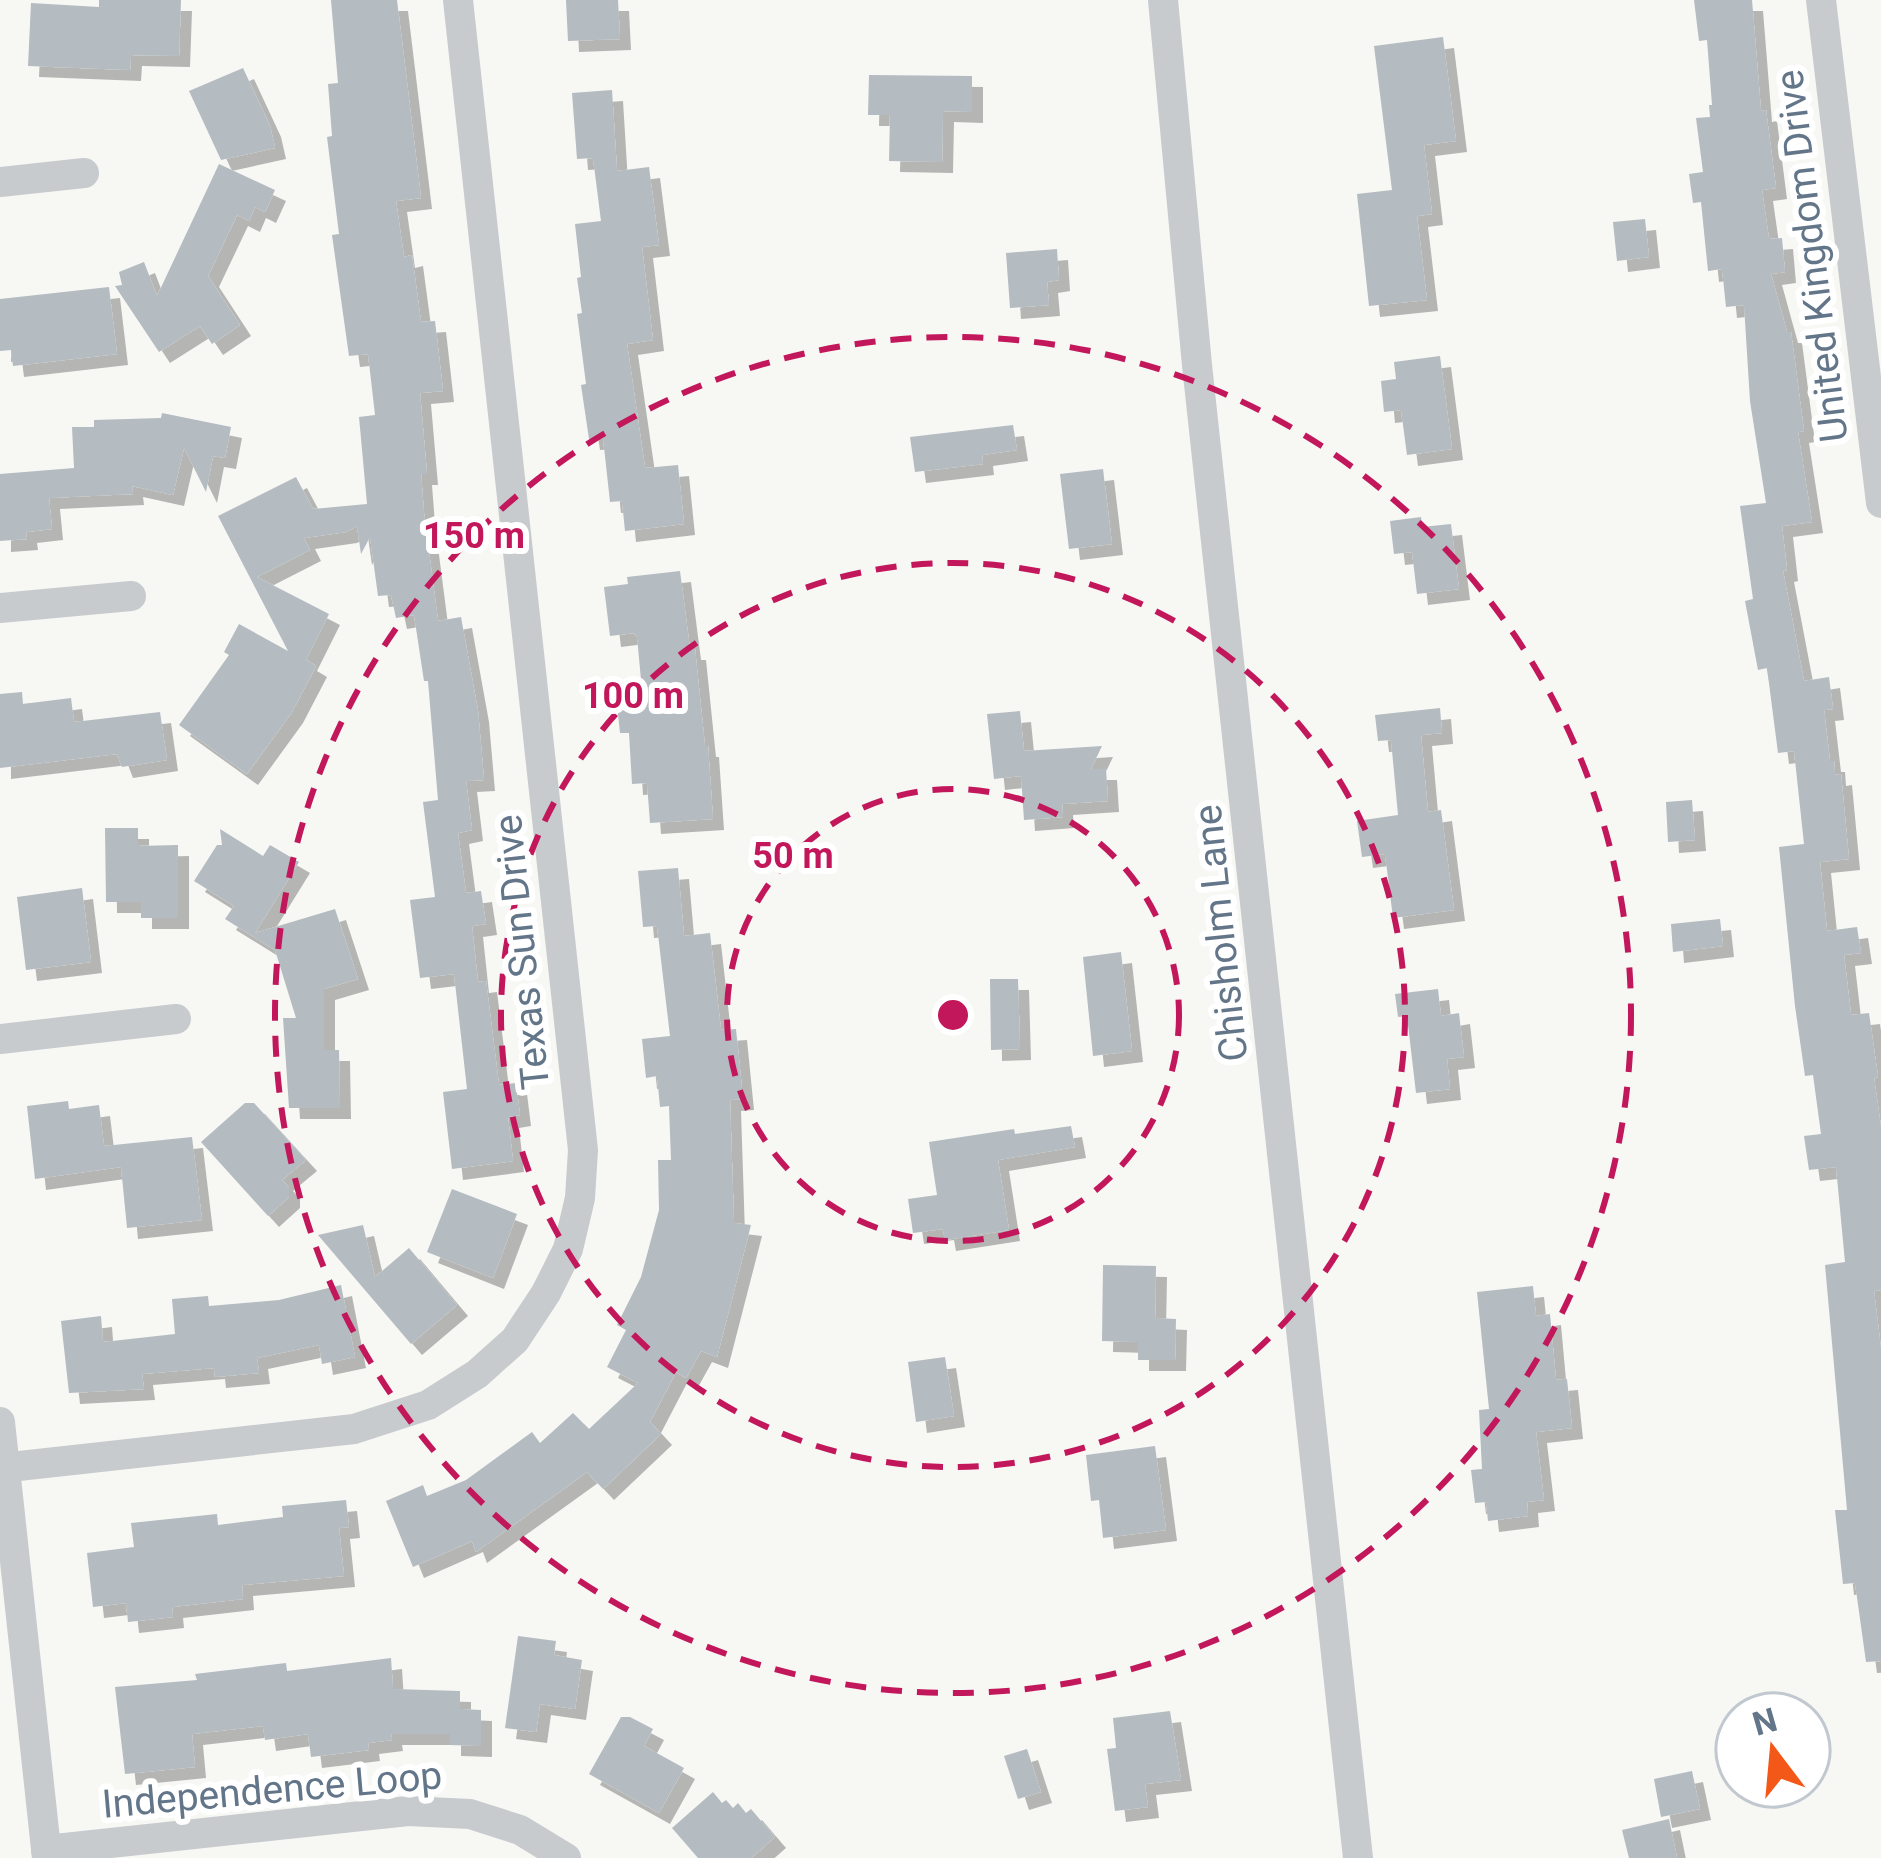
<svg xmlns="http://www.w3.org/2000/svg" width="1881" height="1858" viewBox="0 0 1881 1858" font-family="Roboto,sans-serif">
<defs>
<filter id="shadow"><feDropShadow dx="11" dy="11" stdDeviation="0" flood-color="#0004"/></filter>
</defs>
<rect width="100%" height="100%" fill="#f7f7f4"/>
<!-- building -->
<g fill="#b4bbc1" filter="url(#shadow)">
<path d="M99,0h82l-2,56 -48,-1 -1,15 -102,-4 3,-63 68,4z"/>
<path d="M331,0h66l24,198 -25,3 8,56 8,-2 9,67 14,-1 8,70 -23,2 7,81h-6l3,39 14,108 23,-4 17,94 6,69 -18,1 6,49 -14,3 8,60 15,-2 5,33 -14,2 6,56 8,-1 13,104 17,-2 4,32 -12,2 5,44 -61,8 -9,-77 24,-3 -13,-115 -34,4 -10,-78 25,-3 -12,-95 15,-2 -10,-119h-4l-10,-66 -18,3 -5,-23 -13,1 -8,-59 -9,17 -4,-28 -11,6 -42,6 6,12 -53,27 72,37 -23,46 10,6 -24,46 -45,62 -68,-49 50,-70 -5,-3 15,-28 49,27 -70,-135 78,-39 17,32 54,-5 -8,-87 16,-2 -7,-61 -19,2 -17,-121 7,-1 -12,-97 5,-1 -4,-52 10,-1z"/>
<path d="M566,0h52l2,39 -52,2z"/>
<path d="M1694,0h58l9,111 5,-1 10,78 -14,2 7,49 13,-1 3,34 -14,2 16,58h4l13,99 -6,1 14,90 -30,4 5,44 -4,1 21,110 25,-4 4,32 -9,1 6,51h4l1,14 6,-1 8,85 -29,3 7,69 30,-4 4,26 -17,2 7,60 18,-2 9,64 -4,1 7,49v163l-7,1 7,58v312l-15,1 -11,-79 -12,1 -8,-74h12l-22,-245 20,-3 -9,-95 -27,3 -5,-34 17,-2 -8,-59 -8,1 -10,-70 -16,-159 25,-3 -10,-93 -16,2 -11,-85 -9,2 -13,-69 8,-2 -13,-93 26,-3 -16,-102 -6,-96 -18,2 -4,-38 -14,2 -7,-69 -8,1 -4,-29 14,-2 -7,-54 14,-1 -1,-12h3l-5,-65 -8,1z"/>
<path d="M1443,37l13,104 -32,4 8,69 -15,2 10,84 -58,6 -12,-112 35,-4 -18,-144z"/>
<path d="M243,68l27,58 5,22 -54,12 -32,-69z"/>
<path d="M869,75l103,1v36l-29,-1 -1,51 -53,-1 1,-46h-22z"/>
<path d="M612,90l5,81 32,-4 10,78 -17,2 11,93 -26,4 18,124 33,-3 6,59 -59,7 -3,-30 -12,1 -7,-64 -14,1 -8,-54 5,-1 -9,-70 5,-1 -5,-35 4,-1 -6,-53 26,-3 -8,-63 -16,1 -5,-66z"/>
<path d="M219,164l56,26 -10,22 -10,-5 -6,14 -12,-6 -29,61 32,49 -28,19 -12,-18 -41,26 -44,-66 7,-1 -3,-13 25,-10 13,34z"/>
<path d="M1645,219l4,38 -32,4 -4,-39z"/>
<path d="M1057,249l2,31 -12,2 2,23 -39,3 -4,-55z"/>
<path d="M109,287l8,67 -104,12 -2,-16 -11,1v-52z"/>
<path d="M1440,356l12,93 -45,6 -6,-45 -17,2 -3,-31 15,-2 -2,-17z"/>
<path d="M162,413l69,14 -6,31 -12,-2 -7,36 -22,-44 -11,47 -41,-9 1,8 -84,4 3,31 -26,3 1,7 -27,2v-67l74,-6 -2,-41h22v-7l67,-2z"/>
<path d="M1013,425l4,25 -35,5 1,9 -68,8 -5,-35z"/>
<path d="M1103,469l9,75 -43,5 -9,-75z"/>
<path d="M1421,517l1,10 29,-3 8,65 -42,5 -5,-42 -18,2 -4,-33z"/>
<path d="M680,571l10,78h5l10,97h3l5,73 -63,4 -3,-40 -15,1 -3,-51h-9l-3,-29 26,-3 -6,-64 -3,-4 -24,3 -6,-49 24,-3 -1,-7z"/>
<path d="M22,692l1,12 48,-6 3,24 86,-10 7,48 -45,7 -5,-13 -117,14v-74z"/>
<path d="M1440,708l2,25 -21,2 7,77 13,-2 13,100 -61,8 -8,-64 -23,3 -5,-36 41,-6 -7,-75 -13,1 -3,-26z"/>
<path d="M1020,711l4,40 78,-5 -11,23h15l2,32 -46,3 1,13 -39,3 -3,-44 -27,3 -7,-65z"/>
<path d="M1692,800l3,40 -27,2 -2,-40z"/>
<path d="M105,828h33v18l40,-1v73h-37v-16h-35z"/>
<path d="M220,829l43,27 7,-11 29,17 -44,71 80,-24 23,70 -34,10v61h15l1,58h-51l-6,-90h13l-21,-68 -50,-31 9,-13 -40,-25 23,-36h5z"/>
<path d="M678,868l6,68 26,-3 11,97 15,-1 7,70 -13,1 4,123 17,2 -34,132 -16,-6 -15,27 -10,-6 -26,50 11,12 -58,55 -16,-17 -111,80 -4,-11 -59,26 -27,-66 37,-16 4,11 39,-16 66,-48 8,11 33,-30 16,16 49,-46 -31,-16 19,-37 -9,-5 24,-48 18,-67 -1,-50h13l-2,-54 -9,1 -3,-31 -11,2 -4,-39 28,-3 -13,-110 -14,1 -5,-56z"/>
<path d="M82,888l9,74 -65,8 -9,-73z"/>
<path d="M1720,919l3,27 -50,6 -2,-28z"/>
<path d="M1121,952l11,99 -39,5 -10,-99z"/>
<path d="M990,979h28l2,70 -29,1z"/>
<path d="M1438,989l3,27 18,-3 5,44 -17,2 3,30 -34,4 -9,-77 -9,1 -3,-23z"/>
<path d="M68,1101l1,8 30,-4 5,41 88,-9 10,83 -75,8 -6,-61 -86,12 -8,-73z"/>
<path d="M245,1103h9l52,57 -24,20 7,8v9l-21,19 -67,-74z"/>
<path d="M1071,1126l4,21 -77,13 11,70 -64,10 -2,-11 -30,4 -5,-34 29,-4 -8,-53 85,-13 1,5z"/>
<path d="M452,1189l65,25 -24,64 -66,-26z"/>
<path d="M363,1225l12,52 34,-29 48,57 -46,39 -93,-109z"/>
<path d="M1103,1265l53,1 -1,52 21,1 -1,41h-37v-18l-36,-1z"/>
<path d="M341,1285l14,72 -33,7 -3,-19 -62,13 2,15 -44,4 -1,-9 -72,6 2,15 -75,4 -8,-72 40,-5 2,26 72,-8 -3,-35 36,-3 1,10 70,-6z"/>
<path d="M1533,1286l3,30 14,-2 6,66 11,-1 5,49 -36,4 8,68 -17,2 1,14 -40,5 -2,-19 -11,1 -4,-33 11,-1 -3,-59 10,-1 -12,-117z"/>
<path d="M945,1357l9,59 -38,6 -8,-60z"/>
<path d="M1155,1446l11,84 -63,8 -4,-38 -8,1 -5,-46z"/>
<path d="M346,1500l3,27 -10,1 5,48 -102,9 1,14 -71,8 1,10 -45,5 -2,-19 -33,4 -6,-54 47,-6 -3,-24 86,-9 1,11 65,-8 -1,-11z"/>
<path d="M518,1636l38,5 -2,14 28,5 -7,49 -35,-5 -4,28 -31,-4z"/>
<path d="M391,1658l2,31 67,2v18l21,1v36l-31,-1v-11h-59l1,6 -24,3 1,7 -58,7 -3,-23 -43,6 -2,-14 -71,8 3,33 -70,7 -10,-87 82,-7 -2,-6 91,-11 1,8z"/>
<path d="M1170,1711l11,69 -36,4 3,23 -33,4 -8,-62 9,-1 -3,-30z"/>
<path d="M621,1717h9l23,12 -9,17 40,22 -25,45 -70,-39z"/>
<path d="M1027,1749l14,43 -23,7 -14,-43z"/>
<path d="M1692,1771l8,38 -39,8 -7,-38z"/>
<path d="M713,1792l9,11 4,-3 7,8 5,-5 8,10 5,-4 24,28 -24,21h-53l-26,-30z"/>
<path d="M1669,1819l8,39h-48l-7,-28z"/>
</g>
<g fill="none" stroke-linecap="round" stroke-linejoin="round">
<!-- minor -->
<g stroke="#c7cbce" stroke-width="30">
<path d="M1163,0l34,365 161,1493"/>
<path d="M1821,0l60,503"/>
<path d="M0,182l84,-9"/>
<path d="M0,608l131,-12"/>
<path d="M0,1039l176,-20"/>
<path d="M0,1422l47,436"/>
<path d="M0,1468l354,-39 74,-24 49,-31 38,-34 31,-47 22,-44 12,-51 3,-48 -125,-1150"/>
<path d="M46,1850l362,-39 62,3 50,16 46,28"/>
</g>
</g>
<!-- distance rings -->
<g fill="none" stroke="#c2185b" stroke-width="6" stroke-dasharray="21 15">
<circle cx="953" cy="1015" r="226"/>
<circle cx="953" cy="1015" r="452"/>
<circle cx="953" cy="1015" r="678"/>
</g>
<g text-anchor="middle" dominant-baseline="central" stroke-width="12" stroke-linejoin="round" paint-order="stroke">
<!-- street labels -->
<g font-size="39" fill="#637588" stroke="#fff">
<text transform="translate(1812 256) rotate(-97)">United Kingdom Drive</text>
<text transform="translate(1221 933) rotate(-96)">Chisholm Lane</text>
<text transform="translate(522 952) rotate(-96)">Texas Sun Drive</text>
<text transform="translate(272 1790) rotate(-5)">Independence Loop</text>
</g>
</g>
<circle cx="953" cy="1015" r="18" fill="#c2185b" stroke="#fff" stroke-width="6"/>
<g font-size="36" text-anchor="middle" font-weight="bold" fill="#c2185b" stroke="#fff" stroke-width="12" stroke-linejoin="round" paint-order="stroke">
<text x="474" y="548">150 m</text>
<text x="633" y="708">100 m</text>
<text x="793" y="868">50 m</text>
</g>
<!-- north arrow -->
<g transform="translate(1773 1750) rotate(344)"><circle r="57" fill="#ffffff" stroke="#c1c8cf" stroke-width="3"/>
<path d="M0-9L21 45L0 30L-21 45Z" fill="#f35818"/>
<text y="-18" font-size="33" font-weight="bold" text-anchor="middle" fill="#637588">N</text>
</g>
</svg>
